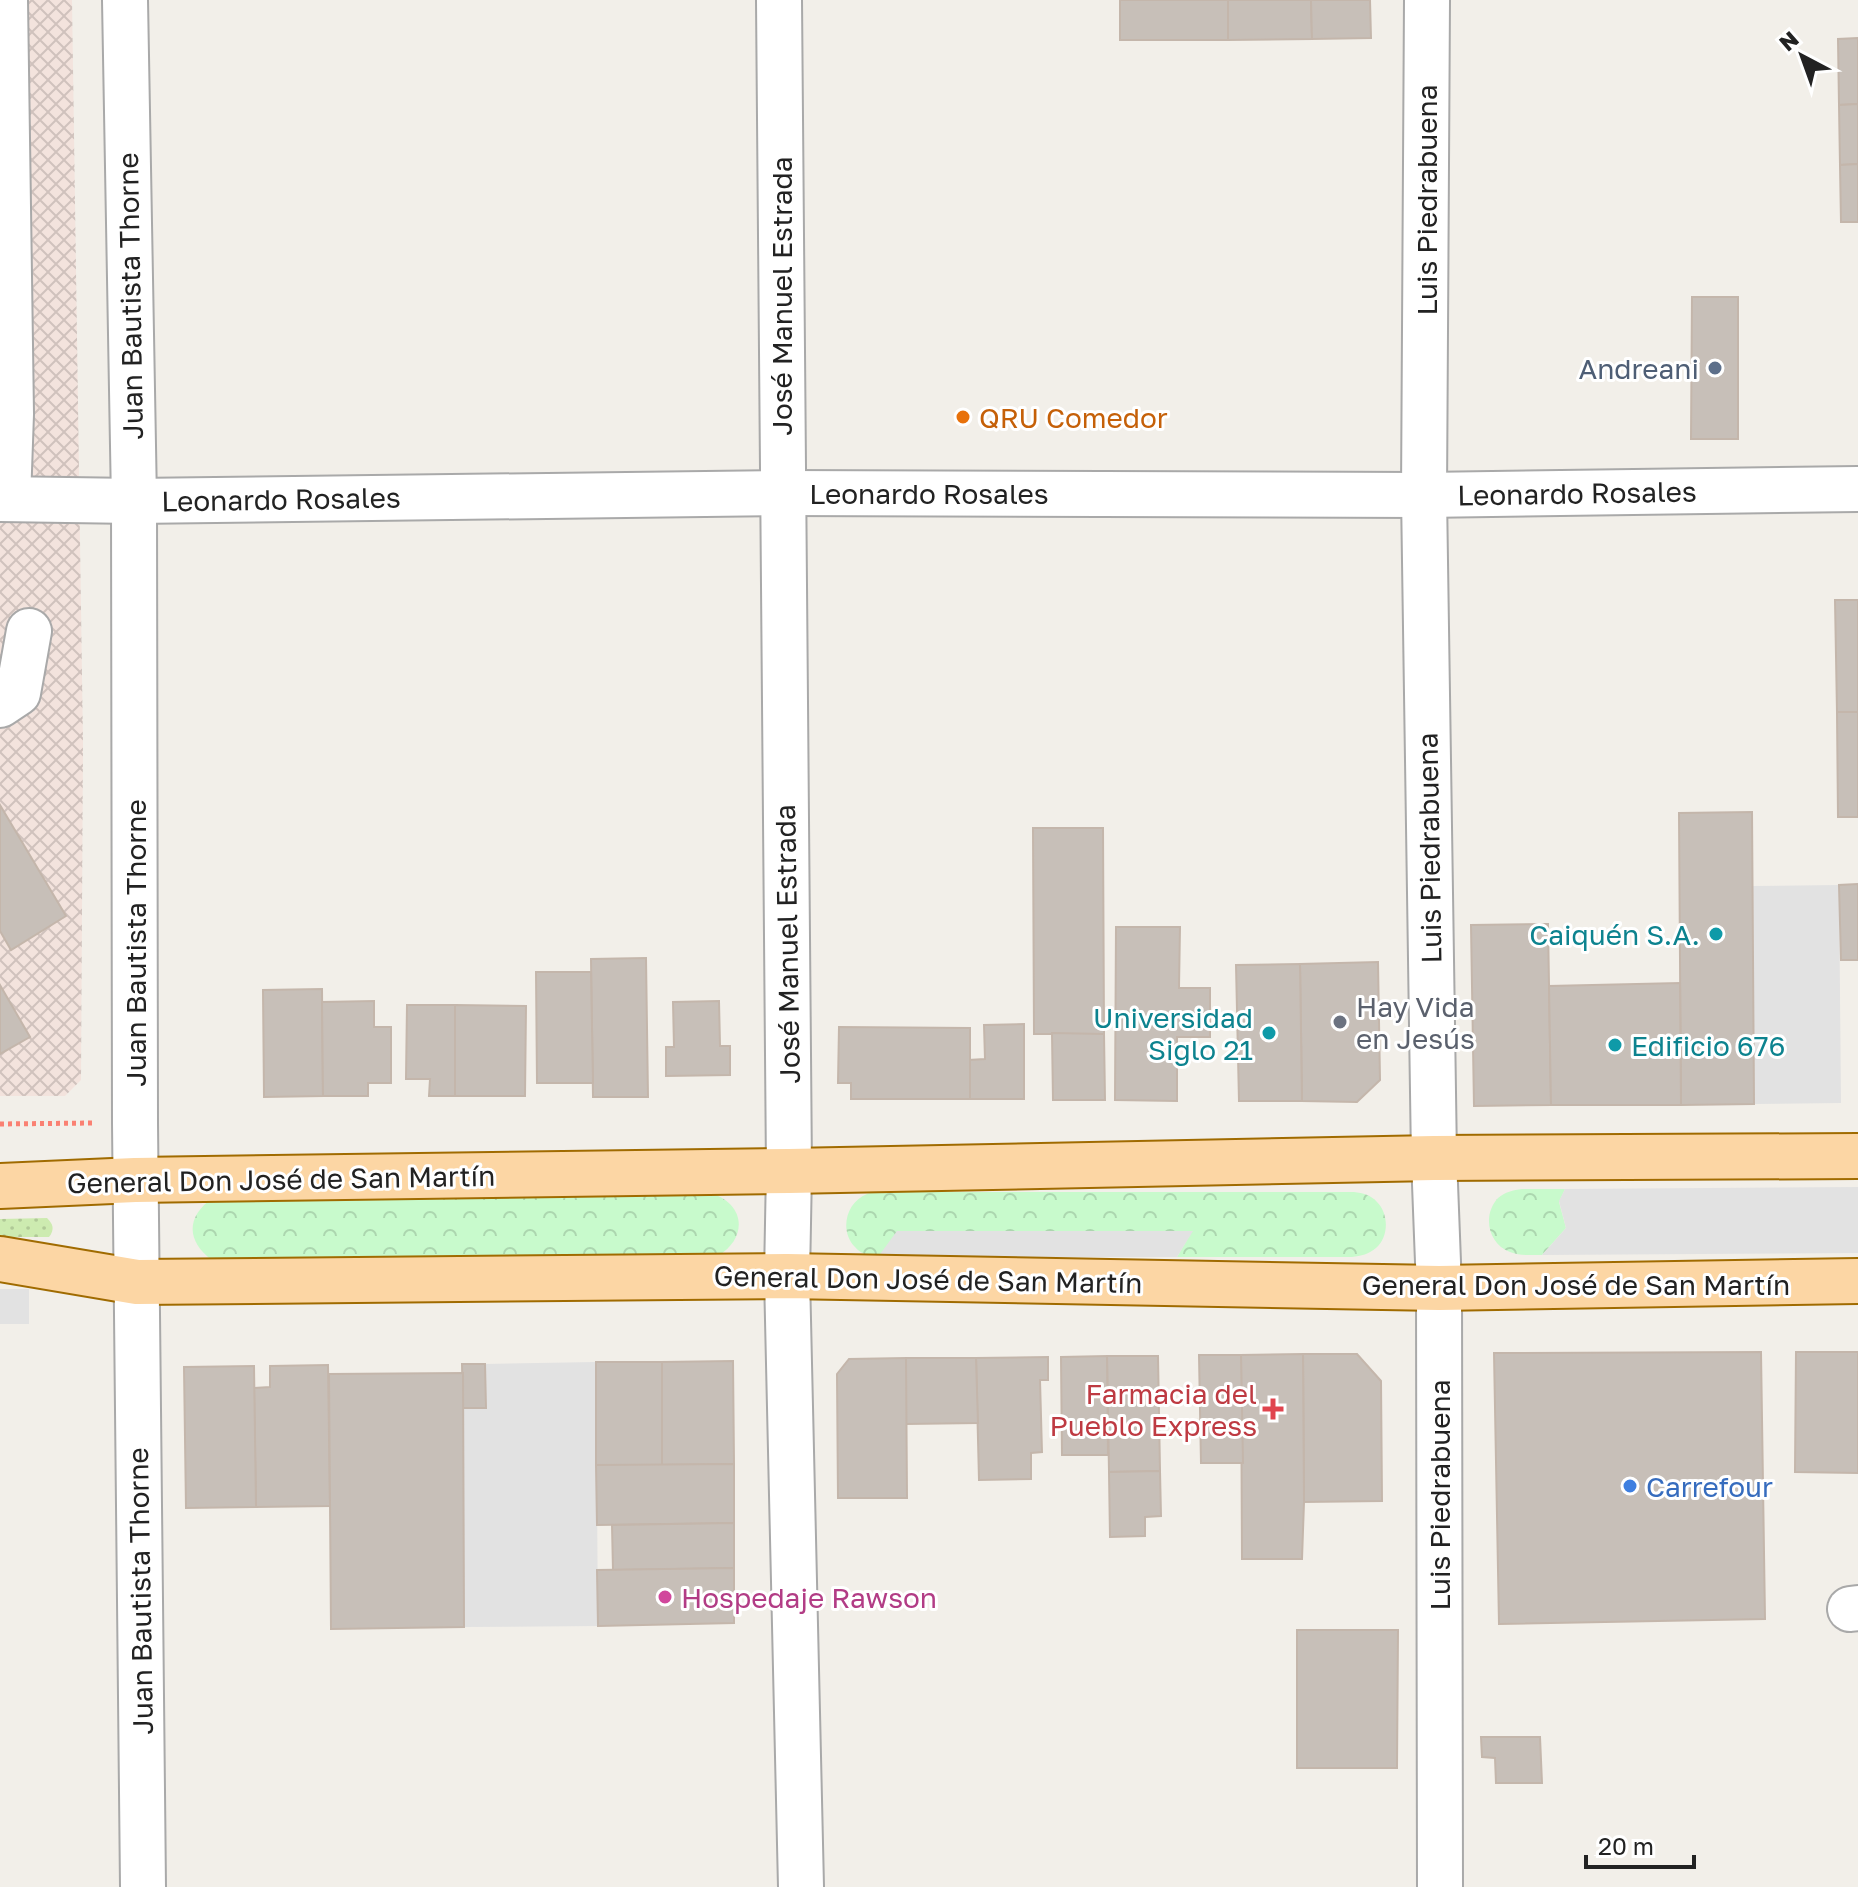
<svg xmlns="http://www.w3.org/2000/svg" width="1858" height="1887" viewBox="0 0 1858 1887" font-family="'Golos Text',sans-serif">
<defs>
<pattern id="military-cross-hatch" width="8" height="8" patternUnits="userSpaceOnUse" patternTransform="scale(2)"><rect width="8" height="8" fill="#f3e3dd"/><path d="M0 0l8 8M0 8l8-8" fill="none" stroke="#d0c2bd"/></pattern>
<pattern id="park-crowns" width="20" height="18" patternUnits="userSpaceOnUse" patternTransform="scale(2)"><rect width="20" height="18" fill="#c8facc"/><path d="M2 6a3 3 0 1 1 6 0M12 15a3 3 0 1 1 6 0" fill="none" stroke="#acd6af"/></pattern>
<pattern id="garden-dots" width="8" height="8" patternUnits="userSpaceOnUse" patternTransform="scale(2)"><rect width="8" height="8" fill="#cdebb0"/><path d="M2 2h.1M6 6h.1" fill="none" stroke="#b0c997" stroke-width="1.8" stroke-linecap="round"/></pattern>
</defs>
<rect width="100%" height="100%" fill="#f2efe9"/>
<!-- military -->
<path fill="url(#military-cross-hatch)" d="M0,0h72l11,743 -2,337 -16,16h-65z"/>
<!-- park -->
<g fill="url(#park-crowns)">
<path d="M1522,1189h43l-6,13 7,26 -24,27c-10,0 -22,1 -32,-3 -22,-8 -28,-37 -12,-54 7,-6 15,-8 24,-9z"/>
<path d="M707,1192c37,9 43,44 11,64l-506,4c-26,-19 -26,-44 1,-62z"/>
<path d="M879,1192h475c9,1 17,3 23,10 12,12 12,35 -1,46 -7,6 -15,8 -24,9h-175l15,-26 -314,26c-9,-1 -17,-3 -23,-10 -16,-16 -9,-45 12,-53 4,-2 8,-2 12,-2z"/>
</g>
<!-- garden -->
<path fill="url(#garden-dots)" d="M47,1218c6,6 8,11 2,19h-49v-18z"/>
<!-- parking -->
<g fill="#e2e2e2">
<path d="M1839,885l2,218 -87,1 -1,-218z"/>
<path d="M1858,1187v66l-316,2 24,-27 -7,-27 6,-12z"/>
<path d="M897,1231h296l-16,26h-299z"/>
<rect x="0" y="1289" width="29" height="35"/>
<path d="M596,1362l2,264 -134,1 -1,-219h23l-1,-44z"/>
</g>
<!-- building -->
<g fill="#c7bfb8" stroke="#c4b6ab" stroke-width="2">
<rect x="1120" y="0" width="108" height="40"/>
<path d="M1228,0h83l1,39 -84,1z"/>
<path d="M1311,0h59l1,38 -59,1z"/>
<path d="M1858,38v66l-19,1 -1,-66z"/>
<path d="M1858,104v60l-18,1 -1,-60z"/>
<path d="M1858,164v58h-17l-1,-57z"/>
<path d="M1692,297h46v142h-47z"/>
<path d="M1835,600h23v112h-21z"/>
<path d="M1837,712h21v105h-20z"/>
<path d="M0,805l66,111 -55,34 -11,-19z"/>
<path d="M1752,812l2,292 -73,1 -2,-292z"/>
<path d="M1033,828h70l1,206h-70z"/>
<path d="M1858,884v76h-17l-2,-75z"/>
<path d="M1548,924l3,181 -77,1 -3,-181z"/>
<path d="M1116,927h64l-1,61h31v49h-33v64l-62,-1z"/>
<path d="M646,958l2,139h-55l-2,-138z"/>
<path d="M1378,962l2,118 -23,22 -55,-1 -2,-137z"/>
<path d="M1300,964l2,137h-63l-3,-136z"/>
<path d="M536,972h55l2,111h-56z"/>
<path d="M1680,983l1,122h-130l-2,-119z"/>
<path d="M0,985l30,52 -30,17z"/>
<path d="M322,989l1,107 -59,1 -1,-107z"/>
<path d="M374,1001v26h17v56h-23v13h-45l-1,-94z"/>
<path d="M719,1001l1,45h10v29l-64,1v-29h8l-1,-45z"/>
<path d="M407,1005h48v91h-26l1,-17h-24z"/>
<path d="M455,1005l71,1 -1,90h-70z"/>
<path d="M1024,1024v75h-54l-1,-39 16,-1 -1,-34z"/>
<path d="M839,1027l131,1v71h-119v-16h-13z"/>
<path d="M1052,1033l52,1 1,66h-52z"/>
<path d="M1761,1352l4,267 -266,5 -5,-271z"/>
<path d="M1796,1352h62v121l-63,-1z"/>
<path d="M1303,1354h54l24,27 1,120 -78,1z"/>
<path d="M1303,1354l1,148 -2,57h-60l-1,-204z"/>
<path d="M1199,1355h42l2,108h-42z"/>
<path d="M1107,1356h51l2,115 -51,1z"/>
<path d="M1107,1356l1,99h-46l-1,-98z"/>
<path d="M1048,1357v23h-8l2,72 -11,1v26l-52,1 -3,-122z"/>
<path d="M906,1358h70l2,65 -72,1z"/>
<path d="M906,1358l1,140h-69l-1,-124 12,-15z"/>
<path d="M733,1361l1,103 -72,1v-103z"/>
<rect x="596" y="1362" width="66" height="103"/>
<path d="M462,1364h23l1,44h-23z"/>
<path d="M328,1365l2,141 -74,1 -2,-119 16,-1v-21z"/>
<path d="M254,1366l2,141 -70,1 -2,-141z"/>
<path d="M463,1373l1,254 -133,2 -2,-255z"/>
<path d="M734,1464v59l-137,2 -1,-60z"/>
<path d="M1160,1471l1,45 -16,1v19l-35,1 -1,-65z"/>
<path d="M734,1523v45l-121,2 -1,-45z"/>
<path d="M734,1568v55l-136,3 -1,-56z"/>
<path d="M1297,1630h101l-1,138h-100z"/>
<path d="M1481,1737h59l2,46h-46l-1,-25 -13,-1z"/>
</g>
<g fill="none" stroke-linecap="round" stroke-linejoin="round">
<defs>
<g id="minor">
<path d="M5,0l6,414 -3,85"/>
<path d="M125,0l9,501 1,622 8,764"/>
<path d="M779,0l10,1171 -2,105 14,611"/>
<path d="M1427,0l-3,495 10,663 5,130 1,599"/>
<path d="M0,499l134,2 648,-8 642,2 434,-6"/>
<path d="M0,705l18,-12 11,-62"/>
<path d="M1850,1609l8,-1"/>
</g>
<g id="major">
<path d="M0,1186l135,-6 654,-9 645,-13 424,-2"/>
<path d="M0,1259l137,23 650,-6 652,12 419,-7"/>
</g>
</defs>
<!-- minor casing -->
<use href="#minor" stroke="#a9a9a9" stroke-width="48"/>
<!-- major casing -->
<use href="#major" stroke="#a06b00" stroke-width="48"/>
<!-- path -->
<path stroke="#fa8072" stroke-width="5" stroke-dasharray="4 4" stroke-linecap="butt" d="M0,1124l95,-1"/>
<!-- minor -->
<use href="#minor" stroke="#fff" stroke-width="44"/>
<!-- major -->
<use href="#major" stroke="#fcd6a4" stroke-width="44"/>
</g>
<!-- markers -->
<circle fill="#5c6f8a" stroke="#fff" stroke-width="3" cx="1715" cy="368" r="8"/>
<circle fill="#e8710a" stroke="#fff" stroke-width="3" cx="963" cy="417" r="8"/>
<g fill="#0f9aa8" stroke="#fff" stroke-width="3">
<circle cx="1716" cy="934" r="8"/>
<circle cx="1269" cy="1033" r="8"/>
<circle cx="1615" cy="1045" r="8"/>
</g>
<circle fill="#6b7280" stroke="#fff" stroke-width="3" cx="1340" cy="1022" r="8"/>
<path fill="#e0444e" stroke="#fff" stroke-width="3" d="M1269 1397h8v8h8v8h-8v8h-8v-8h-8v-8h8z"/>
<circle fill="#3f7fe0" stroke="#fff" stroke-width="3" cx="1630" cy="1486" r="8"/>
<circle fill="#d1479c" stroke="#fff" stroke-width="3" cx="665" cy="1597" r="8"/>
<g text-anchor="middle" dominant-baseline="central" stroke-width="6" stroke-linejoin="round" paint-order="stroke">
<!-- street labels -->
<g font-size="28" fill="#222" stroke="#fff">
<text transform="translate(1426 200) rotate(-90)">Luis Piedrabuena</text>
<text transform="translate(130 296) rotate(-91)">Juan Bautista Thorne</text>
<text transform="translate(781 296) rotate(-90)">José Manuel Estrada</text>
<text x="929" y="493">Leonardo Rosales</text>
<text transform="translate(1577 493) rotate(-1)">Leonardo Rosales</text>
<text transform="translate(281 499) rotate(-1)">Leonardo Rosales</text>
<text transform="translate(1429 848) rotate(-91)">Luis Piedrabuena</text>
<text transform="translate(135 943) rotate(-90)">Juan Bautista Thorne</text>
<text transform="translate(787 944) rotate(-91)">José Manuel Estrada</text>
<text transform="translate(281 1179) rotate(-1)">General Don José de San Martín</text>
<text transform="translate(928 1279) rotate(1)">General Don José de San Martín</text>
<text x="1576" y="1284">General Don José de San Martín</text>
<text transform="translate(1439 1495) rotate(-90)">Luis Piedrabuena</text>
<text transform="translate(140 1591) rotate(-91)">Juan Bautista Thorne</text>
</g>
<!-- service labels -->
<g font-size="28" fill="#4e5e75" stroke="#fff" text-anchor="end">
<text x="1699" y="368">Andreani</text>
</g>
<!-- food labels -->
<g font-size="28" fill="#c56008" stroke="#fff" text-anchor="start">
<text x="979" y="417">QRU Comedor</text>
</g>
<!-- culture labels -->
<g font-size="28" fill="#0d838f" stroke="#fff" text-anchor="end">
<text x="1700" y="934">Caiquén S.A.</text>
<text x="1253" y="1017">Universidad<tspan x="1253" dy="32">Siglo 21</tspan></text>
<text x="1631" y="1045" text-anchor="start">Edificio 676</text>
</g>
<!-- worship labels -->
<g font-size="28" fill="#5b616d" stroke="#fff" text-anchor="start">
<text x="1356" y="1006">Hay Vida<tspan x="1356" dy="32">en Jesús</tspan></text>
</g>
<!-- health labels -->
<g font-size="28" fill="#be3a42" stroke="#fff" text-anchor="end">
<text x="1257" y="1393">Farmacia del<tspan x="1257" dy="32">Pueblo Express</tspan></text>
</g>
<!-- shop labels -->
<g font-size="28" fill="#366cbe" stroke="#fff" text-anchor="start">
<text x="1646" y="1486">Carrefour</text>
</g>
<!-- hotel labels -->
<g font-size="28" fill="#b23c85" stroke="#fff" text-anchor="start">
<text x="681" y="1597">Hospedaje Rawson</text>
</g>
</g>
<!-- north arrow -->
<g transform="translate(1802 56) rotate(319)" stroke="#ffffff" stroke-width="6" paint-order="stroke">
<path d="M0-6L14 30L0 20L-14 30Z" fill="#222222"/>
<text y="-12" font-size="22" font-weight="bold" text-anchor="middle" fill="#222222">N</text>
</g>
<!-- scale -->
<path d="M1586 1855v12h108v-12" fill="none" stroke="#222222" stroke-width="4"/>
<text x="1598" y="1855" font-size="24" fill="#222222" stroke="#ffffff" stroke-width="6" paint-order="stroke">20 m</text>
</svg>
